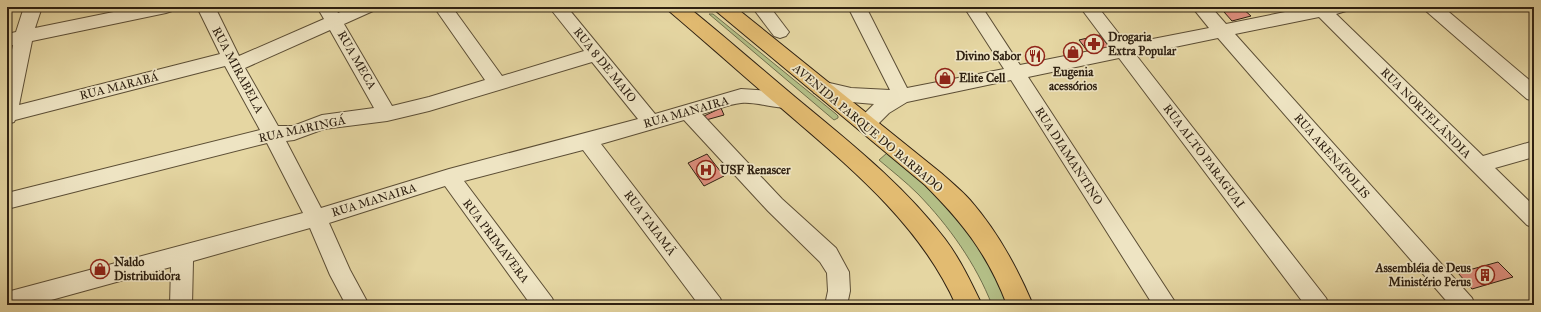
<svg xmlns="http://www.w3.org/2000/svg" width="1541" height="312" viewBox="0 0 1541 312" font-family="'IM FELL Great Primer',serif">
<rect width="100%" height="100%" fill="#e5d6a2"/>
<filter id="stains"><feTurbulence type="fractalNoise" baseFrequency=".005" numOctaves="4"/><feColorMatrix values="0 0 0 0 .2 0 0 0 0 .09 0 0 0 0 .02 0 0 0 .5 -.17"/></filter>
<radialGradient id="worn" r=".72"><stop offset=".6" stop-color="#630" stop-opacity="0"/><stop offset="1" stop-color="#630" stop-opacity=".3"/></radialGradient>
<!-- green -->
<g fill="#b3be86" stroke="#706f4c">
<path d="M709,14h4l123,100 2,2v2l-4,2z"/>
<path d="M887,153c43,33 86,77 110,126 4,8 7,18 10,26h-15c-16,-41 -43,-79 -74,-111 -12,-12 -26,-23 -39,-34z"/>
</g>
<!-- building -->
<g fill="#e19181" stroke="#2e2011">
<path d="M1242,8l9,8 -19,5 -8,-9z"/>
<path d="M1100,35l10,13 -21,5 -10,-13z"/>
<path d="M721,108l3,7 -18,5 -2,-4z"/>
<path d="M707,154l17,22 -20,10 -16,-23z"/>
<path d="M1498,262l15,15 -41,12 -14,-16z"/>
</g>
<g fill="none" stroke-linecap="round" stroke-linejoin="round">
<defs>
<g id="minor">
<path d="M24,7h18l-7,21 103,-21h37l-3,4 -6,2 -134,28 -13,64 201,-51 -23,-47h18l24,49 85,-37 -7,-12h18l3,6 14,-6h24l-3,4 -29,13 48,82 37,-9 56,-17 -51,-73h18l50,69 82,-25 -35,-44h18l88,107 86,-25 30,2 23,6 2,5 -2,5c-13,4 -37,-6 -53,-4 -13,1 -27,8 -39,11l80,85 54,49 13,24 1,19 -3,14h-22l3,-14 -1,-18 -7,-11 -52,-51 -84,-91 -83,24 119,154 3,7h-24l-116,-155 -119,31 88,117 3,7h-24l-86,-119 -116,37 21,47 19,35h-23l-16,-30 -20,-47 -117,33 -1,44h-22l1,-38 -138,38h-26v-13l296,-79 -36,-70 -260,66v-16l253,-63 -35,-64 -210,54 -1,2 -7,2v-51l6,-28 -6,1v-12l9,-2zM330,30l44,78 -52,7 -29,11h-15l-33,-58zM592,62l46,57 -189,50 -128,39 -35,-67 8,-1 30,-11 63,-8 42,-10z"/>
<path d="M752,7h18l19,25 -3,4 -6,2 -6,-2z"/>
<path d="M848,7h18l41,81 97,-19 -40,-62h18l38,58 90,-18 -30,-40h18l29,37 82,-16 -17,-21h19l15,17 84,-17h39l-3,4 -10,3 147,142 51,-15v16l-39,11 39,38v22l-7,-3 -208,-208 -84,17 237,264 3,7h-25l-232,-267 -82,17 190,243 3,7h-24l-186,-247 -91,19 149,228h-24l-142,-225 -104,22 -18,11 -16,16 -7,2 -7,-2 -3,-5 3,-5 15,-15 -23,-2 -37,-9 -2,-5 2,-5 7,-2 30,7 39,2z"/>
<path d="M1423,7h20l91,77v17l-7,-2 -101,-88z"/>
</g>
<g id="major">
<path d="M667,7h21c36,29 71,60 107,90 53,44 108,87 150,142 15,20 26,43 37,66h-26c-37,-83 -109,-140 -176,-198 -37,-31 -73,-64 -111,-96z"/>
<path d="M714,7h21l206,166c10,9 20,17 29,27 27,31 47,67 63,105h-26c-19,-50 -44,-82 -82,-120l-209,-174z"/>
</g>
</defs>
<!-- minor casing -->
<use href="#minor" stroke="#5c4e35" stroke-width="2"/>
<!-- major casing -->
<use href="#major" stroke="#2e2011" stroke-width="2"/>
<!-- minor -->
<use href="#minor" fill="#eee4c3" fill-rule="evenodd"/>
<!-- major -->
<use href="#major" fill="#e2bb71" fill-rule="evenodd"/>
</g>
<!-- icons -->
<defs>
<symbol id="pharmacy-ring" viewBox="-11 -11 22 22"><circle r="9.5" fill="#eee4c3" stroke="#8f2418" stroke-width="1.5"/><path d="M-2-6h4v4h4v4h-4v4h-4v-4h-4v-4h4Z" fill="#8f2418"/></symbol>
<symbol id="shop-ring" viewBox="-11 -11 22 22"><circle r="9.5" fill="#eee4c3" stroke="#8f2418" stroke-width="1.5"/><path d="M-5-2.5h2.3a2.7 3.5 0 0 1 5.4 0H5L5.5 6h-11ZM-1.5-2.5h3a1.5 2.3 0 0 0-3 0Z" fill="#8f2418"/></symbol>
<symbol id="restaurant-ring" viewBox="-11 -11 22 22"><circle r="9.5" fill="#eee4c3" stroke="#8f2418" stroke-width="1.5"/><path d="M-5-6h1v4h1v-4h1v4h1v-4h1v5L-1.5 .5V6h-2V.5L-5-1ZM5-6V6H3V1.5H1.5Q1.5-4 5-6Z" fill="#8f2418"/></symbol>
<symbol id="hospital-ring" viewBox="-11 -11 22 22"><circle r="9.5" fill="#eee4c3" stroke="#8f2418" stroke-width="1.5"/><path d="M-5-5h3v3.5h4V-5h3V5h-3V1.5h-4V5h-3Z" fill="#8f2418"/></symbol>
<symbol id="building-ring" viewBox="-11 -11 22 22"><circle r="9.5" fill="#eee4c3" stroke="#8f2418" stroke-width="1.5"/><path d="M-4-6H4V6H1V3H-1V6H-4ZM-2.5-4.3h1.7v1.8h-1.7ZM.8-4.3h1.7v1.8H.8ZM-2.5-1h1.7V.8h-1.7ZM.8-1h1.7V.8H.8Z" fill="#8f2418"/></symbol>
</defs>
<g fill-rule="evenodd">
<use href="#pharmacy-ring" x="1083" y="33" width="22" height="22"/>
<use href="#shop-ring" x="1062" y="41" width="22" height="22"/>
<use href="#restaurant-ring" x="1024" y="45" width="22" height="22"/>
<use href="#shop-ring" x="934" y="67" width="22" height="22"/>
<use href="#hospital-ring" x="695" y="159" width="22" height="22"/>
<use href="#shop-ring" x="89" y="258" width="22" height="22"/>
<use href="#building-ring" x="1474" y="264" width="22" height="22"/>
</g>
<g text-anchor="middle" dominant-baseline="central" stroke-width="3.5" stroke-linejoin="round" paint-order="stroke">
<!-- poi labels -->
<g font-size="12" font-weight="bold" fill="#2e2011" stroke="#eee4c3" text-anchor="start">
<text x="1108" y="37">Drogaria<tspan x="1108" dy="14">Extra Popular</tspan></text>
<text x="1021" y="56" text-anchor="end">Divino Sabor</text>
<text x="1073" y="72" text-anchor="middle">Eugenia<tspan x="1073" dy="14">acessórios</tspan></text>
<text x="959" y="78">Elite Cell</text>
<text x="720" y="170">USF Renascer</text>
<text x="114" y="262">Naldo<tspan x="114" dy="14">Distribuidora</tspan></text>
<text x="1471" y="268" text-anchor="end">Assembléia de Deus<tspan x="1471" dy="14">Ministério Perus</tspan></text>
</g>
<!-- street labels -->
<g font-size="12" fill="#2e2011" stroke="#eee4c3">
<text transform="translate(357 60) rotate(60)">RUA MECA</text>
<text transform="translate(605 65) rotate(51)">RUA 8 DE MAIO</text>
<text transform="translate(238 70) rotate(62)">RUA MIRABELA</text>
<text transform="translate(119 86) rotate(-14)">RUA MARABÁ</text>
<text transform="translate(686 112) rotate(-16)">RUA MANAIRA</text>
<text transform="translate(1426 113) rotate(45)">RUA NORTELÂNDIA</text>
<text transform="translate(868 128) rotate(40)">AVENIDA PARQUE DO BARBADO</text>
<text transform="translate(302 129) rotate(-12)">RUA MARINGÁ</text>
<text transform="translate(1069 156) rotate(57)">RUA DIAMANTINO</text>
<text transform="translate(1204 156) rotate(53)">RUA ALTO PARAGUAI</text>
<text transform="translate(1332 156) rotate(49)">RUA ARENÁPOLIS</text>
<text transform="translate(374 200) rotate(-17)">RUA MANAIRA</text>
<text transform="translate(650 223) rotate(53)">RUA TAIAMÃ</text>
<text transform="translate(496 241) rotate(53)">RUA PRIMAVERA</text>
</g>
</g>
<!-- margin -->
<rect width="1541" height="312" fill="none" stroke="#e5d6a2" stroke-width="24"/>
<rect x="8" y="8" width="1525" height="296" fill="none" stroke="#2e2011" stroke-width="2"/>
<rect x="12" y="12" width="1517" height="288" fill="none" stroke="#2e2011"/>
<rect width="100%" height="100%" filter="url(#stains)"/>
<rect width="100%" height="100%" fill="url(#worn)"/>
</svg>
